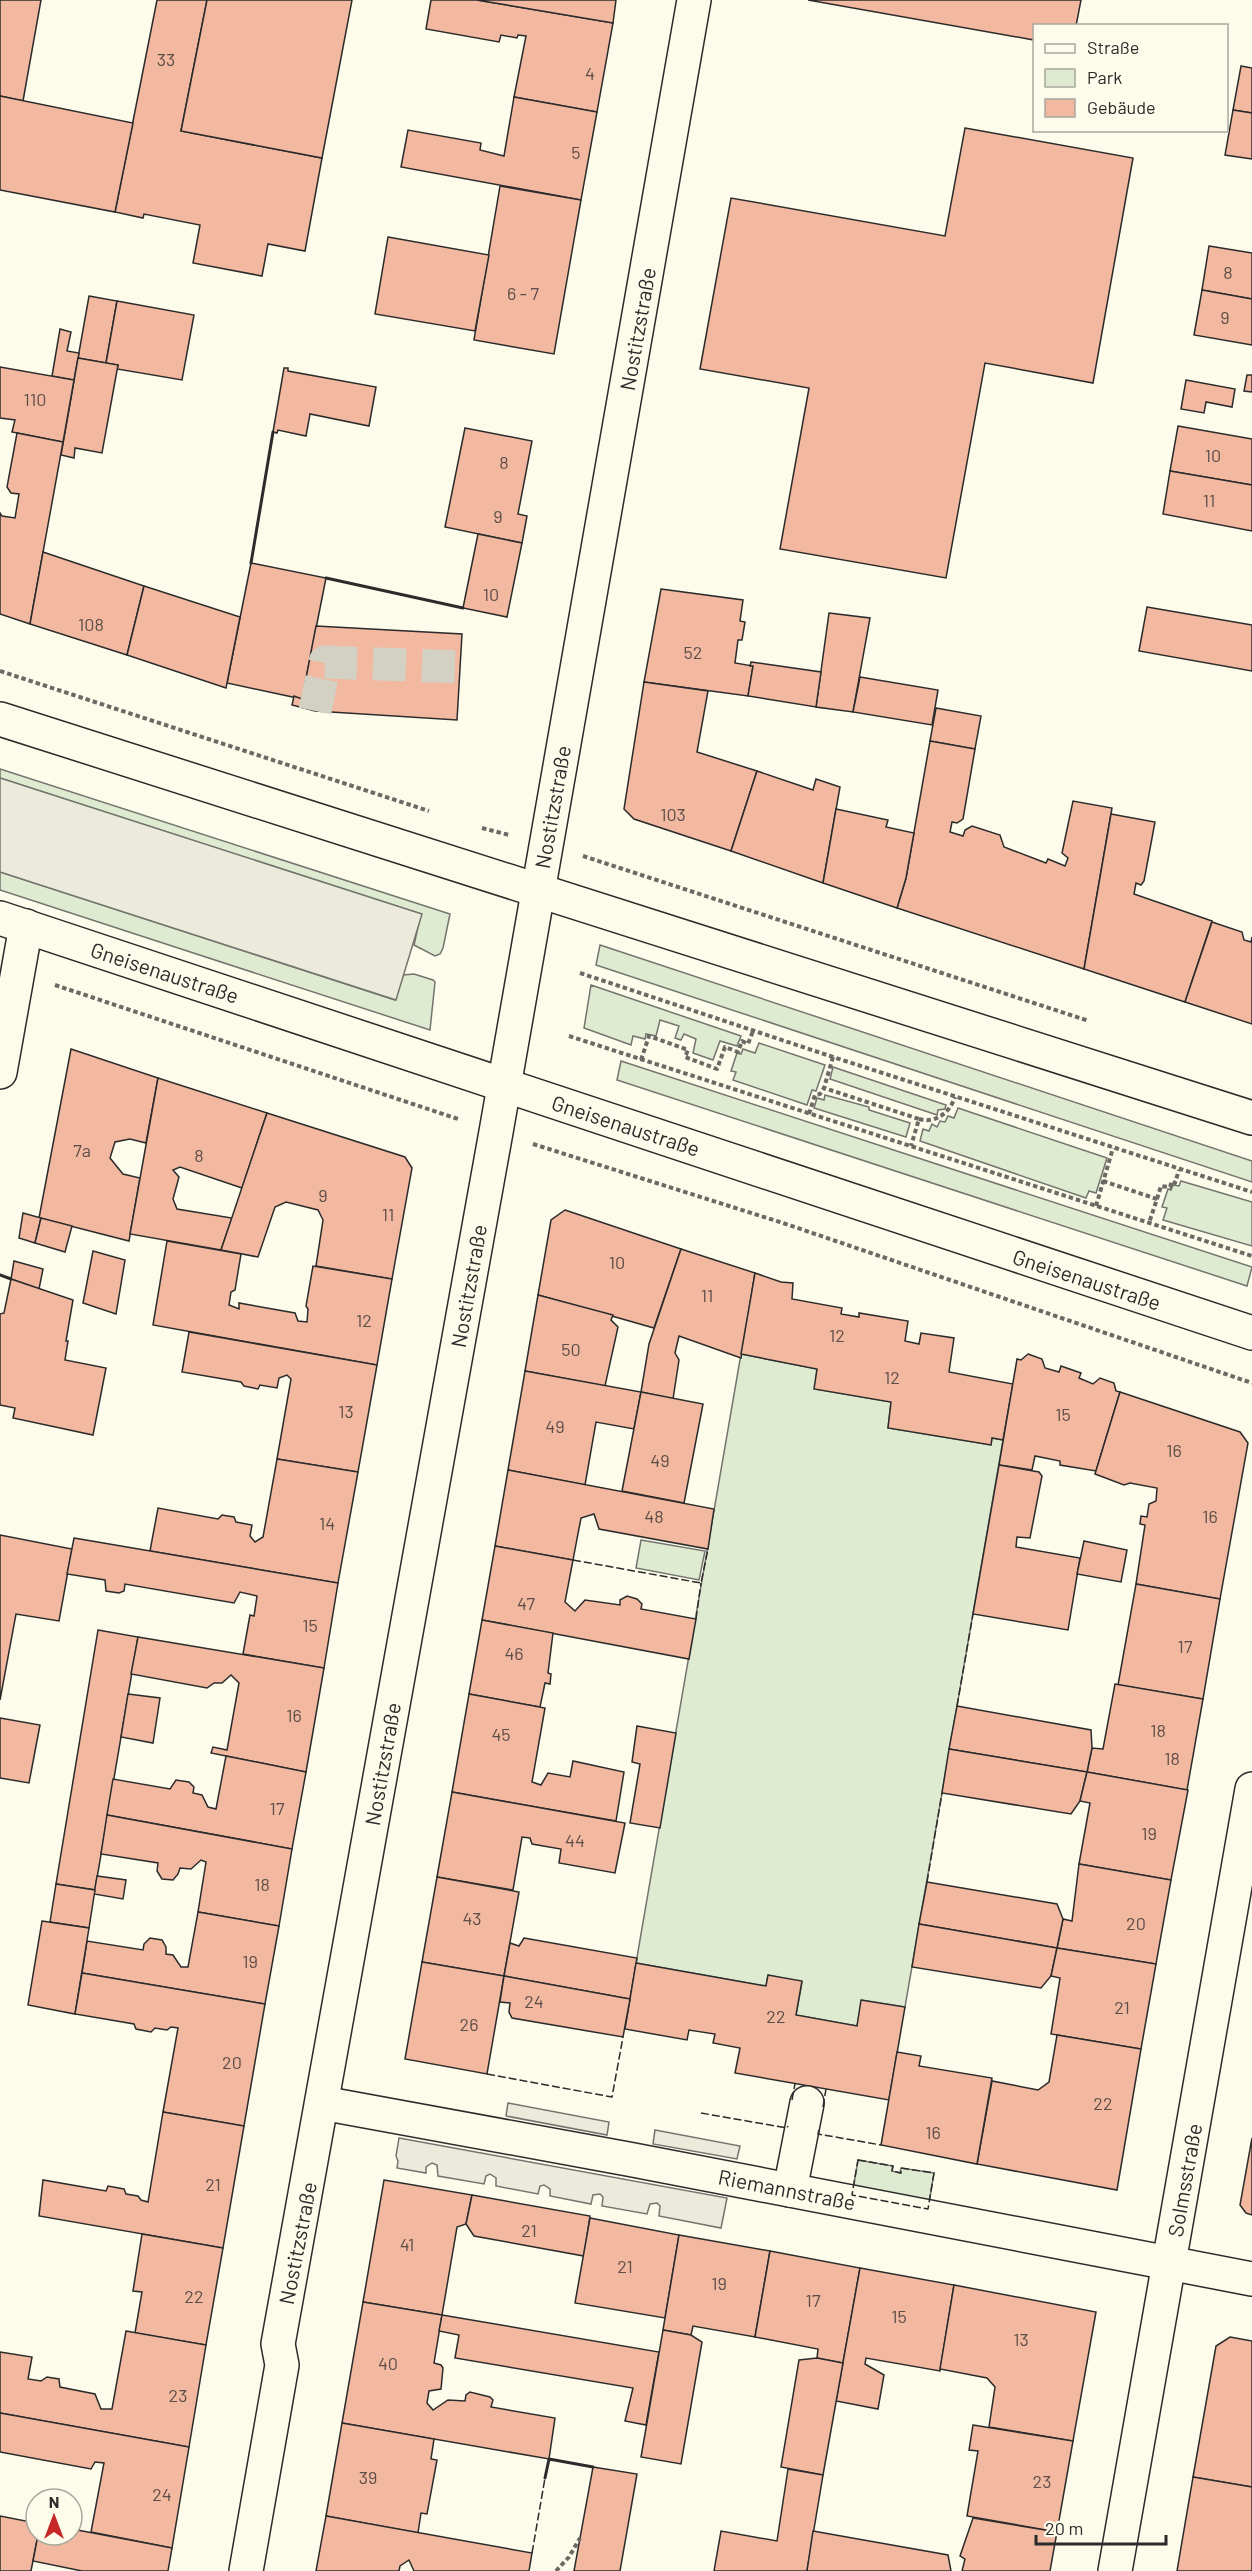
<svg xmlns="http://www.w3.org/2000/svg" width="1252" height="2571" viewBox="0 0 1252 2571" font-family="Barlow,sans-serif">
<rect width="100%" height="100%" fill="#fdfbea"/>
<!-- green -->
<g fill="#deebd1" stroke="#74746e" stroke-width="1.5">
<path d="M0,769l450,145 -7,34 -3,6 -5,2 -21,-11 7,-31 -421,-136z"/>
<path d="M0,872l395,128 8,-25 11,-1 19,6 2,2 -5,48 -430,-140z"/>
<path d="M600,945l652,216v21l-656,-217z"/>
<path d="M591,985l150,51 -4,10 -17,-5 -7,19 -20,-7 3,-14 -12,-5 -3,6 -6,-2 4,-12 -19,-6 -4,16 -10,-2 -1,5 -12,-3 -2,9 -47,-17z"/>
<path d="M759,1043l66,22 -9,26 -4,-1 -5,15 -74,-25 3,-8 -5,-1 6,-18 4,1 2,-5 12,4z"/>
<path d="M621,1061l631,206 -5,19 -630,-206z"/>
<path d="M833,1067l113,38 -1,4 -7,1 -1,5 -107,-36z"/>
<path d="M825,1095l44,12v3l41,13 -4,14 -92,-29 3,-10 7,2z"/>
<path d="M958,1108l149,50 -11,35 -7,-2 -3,7 -166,-57 3,-12 6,2 3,-7 5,3 3,-6 5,1 3,-6 6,2z"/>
<path d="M1181,1181l71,21v44l-89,-26 4,-12 -5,-1 6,-18 3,1 2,-5 6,1z"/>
<path d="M741,1354l76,15 -2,20 76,13 -3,26 103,17 1,-7 11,2 -98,567 -43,-7 -5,26 -61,-11 6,-33 -34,-7 -2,11 -130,-23z"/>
<path d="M641,1540l64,11 -6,29 -63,-12z"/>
<path d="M858,2160l35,6 -1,5 8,2 1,-5 33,5 -6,36 -76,-14z"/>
</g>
<!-- parking -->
<g fill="#eceadb" stroke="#74746e" stroke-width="1.5">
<path d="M0,778l422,136 -26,86 -396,-128z"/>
<path d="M508,2103l101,19 -2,13 -101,-19z"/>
<path d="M655,2130l85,16 -3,13 -84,-15z"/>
<path d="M399,2138l328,60 -6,30 -62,-12 1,-10 -3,-3 -7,1 -3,10 -45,-8 1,-9 -3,-3 -7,1 -2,9 -41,-8v-7l-6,-4 -4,1 -2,8 -42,-8v-8l-6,-4 -4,2 -2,8 -46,-8 -1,-11 -5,-2 -6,4v6l-29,-5 1,-7 -2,-5z"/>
</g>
<!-- building -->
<g fill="#f2b8a0" stroke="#2b2b2b" stroke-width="1.5">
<path d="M0,0h41l-18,101 -23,-5z"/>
<path d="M157,0h50l-26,131 141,27 -17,93 -37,-7 -6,32 -69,-13 7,-38 -56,-11 -1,4 -28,-6z"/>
<path d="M207,0h145l-30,158 -141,-27z"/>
<path d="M431,0h46l136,23 -16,89 -83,-15 12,-61 -8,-1 -1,3 -16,-3 -2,7 -73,-13z"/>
<path d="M477,0h139l-3,23z"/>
<path d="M808,0h273l-5,26h-42v14z"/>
<path d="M1241,66l11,2v45l-19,-3z"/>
<path d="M0,96l133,27 -18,89 -115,-22z"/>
<path d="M514,97l83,15 -16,88 -180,-33 7,-37 73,13 -1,7 24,6z"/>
<path d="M1233,110l19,3v46l-27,-4z"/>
<path d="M965,128l168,30 -40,225 -108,-20 -39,215 -166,-29 29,-161 -109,-19 31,-171 214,38z"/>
<path d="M500,186l81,14 -27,154 -80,-14z"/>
<path d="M388,237l101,18 -14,76 -100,-17z"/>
<path d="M1209,246l43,7v46l-50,-9z"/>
<path d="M1202,290l50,9v46l-58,-10z"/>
<path d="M89,296l28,5 -11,62 -28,-5z"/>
<path d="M117,301l77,14 -12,65 -65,-11 1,-4 -12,-2z"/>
<path d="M60,329l11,3 -4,19 12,2 -5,27 -22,-4z"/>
<path d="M78,358l40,7 -16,88 -27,-5 -1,10 -13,-3z"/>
<path d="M0,367l74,13 -11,62 -51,-10 3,-12 -15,-2z"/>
<path d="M284,368h4v3l88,16 -7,39 -59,-12 -4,22 -28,-6 -1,3 -4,-1z"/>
<path d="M1247,375h5v17l-8,-1z"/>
<path d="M1186,380l49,9 -3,18 -26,-5 -2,11 -23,-4z"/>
<path d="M1178,426l74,13v46l-82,-14z"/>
<path d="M465,428l67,13 -14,73 9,2 -5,27 -77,-16z"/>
<path d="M17,433l46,9 -33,182 -30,-10v-101l2,3 13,2 4,-24 -8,-1 -4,-6z"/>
<path d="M1170,471l82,14v46l-89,-17z"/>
<path d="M478,534l44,9 -15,74 -44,-9z"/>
<path d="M43,552l101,34 -17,69 -97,-31z"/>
<path d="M251,563l75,15 -24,121 -75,-16z"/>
<path d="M144,586l96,31 -14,71 -99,-33z"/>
<path d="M661,589l82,11 -3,21 5,1 -3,18h-4l-3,23 18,3 -5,30 -104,-14z"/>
<path d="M1147,607l105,18v46l-113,-20z"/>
<path d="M829,613l41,5 -17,94 -37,-5z"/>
<path d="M316,626l146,8 -5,86 -142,-9 -23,-6 2,-9 8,3z"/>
<path d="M751,662l70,10 -5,35 -68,-11 5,-30h-3z"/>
<path d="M860,677l78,13 -6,35 -79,-13z"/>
<path d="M644,682l64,9 -11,61 60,19 -26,80 -97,-32 -10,-10z"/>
<path d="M936,708l45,8 -6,33 -45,-8z"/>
<path d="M930,741l45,8 -12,70 -6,4 -5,-1 -2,10 13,4 2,-6 7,-4 28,9 4,12 42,16 2,-4 17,7 3,-8 -6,-5 11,-52 39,7 -28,161 -187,-61 9,-30z"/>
<path d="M757,771l56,19 3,-11 24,8 -17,96 -92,-32z"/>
<path d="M836,809l52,11 -2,7 28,6 -8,45 -9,30 -74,-25z"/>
<path d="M1111,814l44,8 -11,59 -3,4 -5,-2 -2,11 78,27 -27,81 -101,-33z"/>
<path d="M1212,922l30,10 2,8 7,2 1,-5v87l-67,-22z"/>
<path d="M71,1049l87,29 -12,65 -16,-4 -15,3 -5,16 13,16 17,4 -11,63 -90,-23z"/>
<path d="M158,1078l109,35 -25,75 -62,-21 -7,3 6,7 -6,22 4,10 55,9 -11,32 -91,-16z"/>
<path d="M267,1113l138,44 7,11 -20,111 -76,-13 7,-46 -5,-10 -32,-8 -11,5 -17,50 -37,-7z"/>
<path d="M565,1210l116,39 -27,79 -116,-33 13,-75z"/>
<path d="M23,1213l18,5 -6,25 -16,-5z"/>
<path d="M41,1218l31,8 -7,26 -30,-9z"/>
<path d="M167,1241l74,13 -6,36 -4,2 -2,13 10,4v-6l56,10 3,8 9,1 1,-13 -2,-3 7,-40 79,13 -15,86 -224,-40z"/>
<path d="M681,1249l74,24 -14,85 -62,-22 -4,17 4,7 -6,39 -32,-7 8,-48z"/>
<path d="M93,1251l32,9 -9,54 -33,-11z"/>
<path d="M14,1261l29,8 -4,20 -28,-10z"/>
<path d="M755,1273l26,9 12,1 -1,16 50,9 -1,6 18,3v-4l49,8 -3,20 14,3 2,-11 33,5 -5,34 64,12 -10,56 -11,-2 -1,7 -103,-17 3,-26 -77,-13 3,-20 -76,-15z"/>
<path d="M11,1279l62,21 -7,41h2l-3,19 41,8 -13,67 -80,-17 2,-10 -15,-3v-91l4,-1z"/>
<path d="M538,1295l75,20 -2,5 7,7 -13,59 -80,-15z"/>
<path d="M189,1332l188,33 -19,107 -81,-13 14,-80 -4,-4 -8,3 -2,10 -17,-3 -2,4 -14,-3 -3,-4 -59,-10z"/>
<path d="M1028,1354l14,5 3,9 14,4 2,-6 20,7 -2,5 14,6 7,-6 14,5 2,8 4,1 -24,79 -36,-6v-4l-25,-5 -3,14 -33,-5 18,-106 4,1z"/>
<path d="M525,1371l116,21 -7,37 -38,-7 -11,63 -77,-15z"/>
<path d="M641,1392l62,12 -19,99 -62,-12z"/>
<path d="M1120,1392l120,40 8,11 -28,156 -84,-15 9,-59 -5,-1 1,-8 6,1 2,-13 7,-3 1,-13 -27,-5 -6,2 -29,-11z"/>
<path d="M277,1459l81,13 -20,111 -188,-32 8,-43 60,11 4,-4 12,2 2,5 16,3 -2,11 5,6 8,-5z"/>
<path d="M999,1465l40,7 3,4 -12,62 -13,-1 -1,10 64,11 -12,72 -95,-16z"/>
<path d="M508,1470l206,39 -6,40 -109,-20 -5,-15 -13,4 -8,42 -78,-14z"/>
<path d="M0,1535l72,14 -13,72 -43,-7 -16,86z"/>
<path d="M74,1538l264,45 -14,85 -81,-14 7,-39 4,1 3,-20 -17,-4 -6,11 -109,-19 -1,7 -5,2 -13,-2 -1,-11 -38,-6z"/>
<path d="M1084,1541l43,9 -6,32 -44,-8z"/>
<path d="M495,1546l78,14 -8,42 10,9 10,-11 35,5v-5l7,-4 10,3 5,5 -1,5 55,10 -7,40 -207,-39z"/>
<path d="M1136,1584l84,15 -17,100 -85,-14z"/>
<path d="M482,1620l71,13 -5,40 3,1 -1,10 -5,-1 -5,24 -71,-13z"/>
<path d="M98,1630l40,7 -43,253 -39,-6z"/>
<path d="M138,1637l186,31 -18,104 -95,-19 2,-6 14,3 12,-67 -8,-8 -9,8h-8l-7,5 -76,-14z"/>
<path d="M1115,1684l88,15 -16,91 -100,-18 5,-24 11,1z"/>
<path d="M128,1694l32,4 -7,45 -32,-6z"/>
<path d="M469,1694l76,14 -13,74 9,3 7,-12 22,4 3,-16 51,11 -8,49 -164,-29z"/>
<path d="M957,1706l134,24 1,18 -5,24 -138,-23z"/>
<path d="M0,1718l40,7 -11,58 -29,-5z"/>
<path d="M637,1726l39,7 -16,95 -30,-5 10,-59 -8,-2z"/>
<path d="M949,1749l138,23 -7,29 -9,13 -129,-21z"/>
<path d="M226,1756l80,16 -14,77 -185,-34 6,-36 57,10 6,-9 13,2 5,5 -1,6 9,2 6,12 8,2z"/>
<path d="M1087,1772l101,18 -17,90 -92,-16 11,-61 -10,-2z"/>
<path d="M452,1792l173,31 -10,50 -56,-10 2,-14 -29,-5 -2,-6 -8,-1 -9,53 -76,-13z"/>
<path d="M107,1815l185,34 -13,77 -81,-14 8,-50 -5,-2 -10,9 -11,-1 -2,6 -5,6 -11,-1 -5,-8 1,-8 -57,-9z"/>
<path d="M1079,1864l92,16 -15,84 -99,-16 6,-29 9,2z"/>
<path d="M97,1876l29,4 -3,19 -29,-5z"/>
<path d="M437,1877l82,15 -15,84 -82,-14z"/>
<path d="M927,1882l130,22 6,15 -6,29 -138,-24z"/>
<path d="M56,1884l39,6 -6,38 -39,-6z"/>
<path d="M198,1912l81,14 -14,78 -183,-31 5,-32 56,9 1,-6 6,-6 12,2 4,7v7l7,1 8,12h7z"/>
<path d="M42,1921l47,7 -14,86 -47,-9z"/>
<path d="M919,1924l138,24 -6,28 -10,12 -129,-21z"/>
<path d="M524,1938l113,20 -7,41 -126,-23 6,-33 9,3z"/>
<path d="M1057,1948l99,16 -15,85 -90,-15 9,-56 -9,-2z"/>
<path d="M422,1962l82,14 -17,98 -82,-15z"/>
<path d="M636,1963l130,23 2,-11 34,6 -6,34 61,11 4,-26 44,7 -16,93 -154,-27 5,-25 -27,-5 2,-9 -26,-4 -2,10 -62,-11z"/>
<path d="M82,1973l183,31 -21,122 -81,-14 15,-84 -7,-1 -4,3 -12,-2 -4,4 -15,-3 -2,-5 -59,-10z"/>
<path d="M504,1976l126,23 -7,38 -111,-19 -3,-6 1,-9 -10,-1z"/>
<path d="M1057,2035l84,14 -24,141 -140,-26 15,-83 46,9 11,-8z"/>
<path d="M897,2052l24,4 -2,10 73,12 -15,86 -96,-19z"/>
<path d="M163,2112l81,14 -21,122 -184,-32 4,-36 63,11 2,-5 16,3 2,5 12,2 3,4 7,2z"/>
<path d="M1252,2138v77l-6,-2 -6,-8z"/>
<path d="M384,2180l88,15 -6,29 -9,3 -15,88 -79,-13z"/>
<path d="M472,2195l118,21 -6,40 -110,-20 -8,-12z"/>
<path d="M590,2218l89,17 -14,83 -90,-15z"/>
<path d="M142,2234l81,14 -17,97 -71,-12 7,-41 -9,-1z"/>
<path d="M679,2235l91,16 -15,86 -62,-11 -2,9 -28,-5z"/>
<path d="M770,2251l90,17 -17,95 -26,-5 1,-9 -63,-12z"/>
<path d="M860,2268l94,17 -14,86 -74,-13 -1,6 19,11 -6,34 -42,-8z"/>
<path d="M954,2285l142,27 -23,129 -84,-14 6,-40 -8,-9 -47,-9z"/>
<path d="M363,2302l79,13 -8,48 7,2 2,3 -2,21 -12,2 -2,12 6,7 15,-10 17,1 1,-6 4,-3 20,5 3,3 -2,7 64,11 -6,41 -207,-36z"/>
<path d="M442,2315l217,37 -13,73 -21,-4 8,-33 -178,-30 4,-23 -20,-4z"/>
<path d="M663,2330l28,5 11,7 -21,122 -40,-7z"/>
<path d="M126,2331l80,14 -17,102 -189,-34v-61l32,5 -4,22 13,2 6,-4 12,2 1,8 35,7 6,15h11z"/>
<path d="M1230,2337l22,4v146l-59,-10 23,-131z"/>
<path d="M817,2358l26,5 -20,112 -42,-8 18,-107z"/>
<path d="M0,2413l189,34 -17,101 -81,-16 13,-69 -9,-1 -4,7 -91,-17z"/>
<path d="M342,2423l92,16 -3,20 6,1 -10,54 -6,-1 -3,20 -92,-17z"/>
<path d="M973,2425l100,16 -16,91 -90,-16 11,-65 -9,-1z"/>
<path d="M593,2467l44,7 -17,97h-46z"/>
<path d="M788,2469l35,6 -16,96h-93l7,-40 56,10z"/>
<path d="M1193,2477l59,10v84h-75z"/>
<path d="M0,2516l36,7v12h2l-7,36h-31z"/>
<path d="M326,2516l206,37 -3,18h-115l-5,-11 -9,6 -1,5h-83z"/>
<path d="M973,2518l84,14 -7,39h-88l3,-12 -5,-3z"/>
<path d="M72,2529l100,19 -4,23h-86l-49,-10 5,-26h34z"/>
<path d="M813,2531l135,24 3,16h-144z"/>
</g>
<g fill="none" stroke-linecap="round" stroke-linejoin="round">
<!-- minor-tunnel -->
<path stroke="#d3d1c4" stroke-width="33" stroke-dasharray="33 16" stroke-linecap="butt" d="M315,711l10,-49 135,5"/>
<defs>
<g id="minor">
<path d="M0,1072l26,-146"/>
<path d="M322,2103l306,56 624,120"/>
<path d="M790,2190l17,-87"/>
<path d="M246,2571l36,-206 -4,-21 218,-1212 198,-1132"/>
<path d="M1115,2571l137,-782"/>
</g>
<g id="major">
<path d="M0,719l1252,399"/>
<path d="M0,918l1252,415"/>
</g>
</defs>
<!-- minor casing -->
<use href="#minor" stroke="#2b2b2b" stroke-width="36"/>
<!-- major casing -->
<use href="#major" stroke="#2b2b2b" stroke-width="36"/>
<!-- path -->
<g stroke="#6a6964" stroke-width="4" stroke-dasharray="4.5 3" stroke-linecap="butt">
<path d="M0,671l429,140"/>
<path d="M482,828l27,7"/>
<path d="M583,856l506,165"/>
<path d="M580,973l253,84 419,135"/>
<path d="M55,985l403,134"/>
<path d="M569,1036l683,220"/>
<path d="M833,1057l-9,31 95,31 -8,27"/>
<path d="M641,1060l8,-24 39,14 -3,7 32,12 8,-22 13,5 4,-11 6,3 5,-13"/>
<path d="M809,1114l6,-19 5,-1 4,-6"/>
<path d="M919,1119c17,5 31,-7 36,-22"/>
<path d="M533,1144l250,79 469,160"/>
<path d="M1103,1181l54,18 -8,24"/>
<path d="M1157,1199l4,-13 9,1 2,-6 3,2 4,-13"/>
<path d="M1096,1206l17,-58"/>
<path d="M556,2571l13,-14 11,-19"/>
</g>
<!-- minor -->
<use href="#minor" stroke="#fdfbea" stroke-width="33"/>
<!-- major -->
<use href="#major" stroke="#fdfbea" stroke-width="33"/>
<!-- fence -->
<g stroke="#2b2b2b" stroke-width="1.5" stroke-dasharray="8 3" stroke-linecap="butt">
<path d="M573,1560l128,23 7,-34"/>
<path d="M696,1619l5,-36"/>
<path d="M957,1706l16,-92"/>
<path d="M927,1882l15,-89"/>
<path d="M487,2074l125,23 11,-60"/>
<path d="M792,2100l3,-16"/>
<path d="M823,2107l3,-18"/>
<path d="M701,2113l86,15 1,-2"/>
<path d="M819,2130l-1,4 63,11"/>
<path d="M858,2160l35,6 -1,5 9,2v-5l33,5 -6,36 -76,-14z"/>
<path d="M532,2553l13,-75"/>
</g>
<!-- wall -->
<g stroke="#2b2b2b" stroke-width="3">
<path d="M251,563l22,-131"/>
<path d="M326,578l137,30"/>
<path d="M0,1275l11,4"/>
<path d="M545,2478l4,-19 44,8"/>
</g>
</g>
<g text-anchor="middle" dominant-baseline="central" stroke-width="4.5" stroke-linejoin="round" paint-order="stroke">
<!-- number labels -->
<g font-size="18" fill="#5d4e48">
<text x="166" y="59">33</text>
<text x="590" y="73">4</text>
<text x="576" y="152">5</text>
<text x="1228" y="272">8</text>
<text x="523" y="293">6 - 7</text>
<text x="1225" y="317">9</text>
<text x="35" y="399">110</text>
<text x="1213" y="455">10</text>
<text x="504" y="462">8</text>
<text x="1209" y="500">11</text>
<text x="498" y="516">9</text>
<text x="491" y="594">10</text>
<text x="91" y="624">108</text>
<text x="693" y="652">52</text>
<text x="673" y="814">103</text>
<text x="82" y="1150">7a</text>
<text x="199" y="1155">8</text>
<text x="323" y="1195">9</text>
<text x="388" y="1214">11</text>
<text x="617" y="1262">10</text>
<text x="707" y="1295">11</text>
<text x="364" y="1320">12</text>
<text x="837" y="1335">12</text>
<text x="571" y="1349">50</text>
<text x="892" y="1377">12</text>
<text x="346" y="1411">13</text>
<text x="1063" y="1414">15</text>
<text x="555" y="1426">49</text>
<text x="1174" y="1450">16</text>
<text x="660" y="1460">49</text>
<text x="654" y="1516">48</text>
<text x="1210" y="1516">16</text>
<text x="327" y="1523">14</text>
<text x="526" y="1603">47</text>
<text x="310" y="1625">15</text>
<text x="1185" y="1646">17</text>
<text x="514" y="1653">46</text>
<text x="294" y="1715">16</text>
<text x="1158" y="1730">18</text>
<text x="501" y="1734">45</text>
<text x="1172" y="1758">18</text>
<text x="277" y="1808">17</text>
<text x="1149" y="1833">19</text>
<text x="575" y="1840">44</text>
<text x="262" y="1884">18</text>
<text x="472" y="1918">43</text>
<text x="1136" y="1923">20</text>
<text x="250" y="1961">19</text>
<text x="534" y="2001">24</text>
<text x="1122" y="2007">21</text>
<text x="776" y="2016">22</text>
<text x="469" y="2024">26</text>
<text x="232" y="2062">20</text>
<text x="1103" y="2103">22</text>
<text x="933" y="2132">16</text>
<text x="213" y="2184">21</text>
<text x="529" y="2230">21</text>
<text x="407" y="2244">41</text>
<text x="625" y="2266">21</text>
<text x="719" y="2283">19</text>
<text x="194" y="2296">22</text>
<text x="813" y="2300">17</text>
<text x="899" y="2316">15</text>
<text x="1021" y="2339">13</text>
<text x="388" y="2363">40</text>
<text x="178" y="2395">23</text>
<text x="368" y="2477">39</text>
<text x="1042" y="2481">23</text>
<text x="162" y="2494">24</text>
</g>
<!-- street labels -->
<g font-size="21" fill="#2b2b2b" stroke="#fdfbea">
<text transform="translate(637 329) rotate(-80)">Nostitzstraße</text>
<text transform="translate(552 807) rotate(-80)">Nostitzstraße</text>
<text transform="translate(165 972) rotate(18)">Gneisenaustraße</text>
<text transform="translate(626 1125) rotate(18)">Gneisenaustraße</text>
<text transform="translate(1087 1279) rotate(18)">Gneisenaustraße</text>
<text transform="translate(468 1286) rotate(-80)">Nostitzstraße</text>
<text transform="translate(382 1764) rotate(-80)">Nostitzstraße</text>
<text transform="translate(1184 2180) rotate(-80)">Solmsstraße</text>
<text transform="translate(787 2189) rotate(11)">Riemannstraße</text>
<text transform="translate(297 2243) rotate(-79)">Nostitzstraße</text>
</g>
</g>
<!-- legend -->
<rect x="1033" y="24" width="195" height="108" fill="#fdfbea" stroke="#a9a89e" stroke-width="1.5"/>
<rect x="1045" y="44" width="30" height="9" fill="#fdfbea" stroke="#a9a89e" stroke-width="1.5"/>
<text x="1087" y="54" font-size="18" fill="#2b2b2b">Straße</text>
<rect x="1045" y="69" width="30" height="18" fill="#deebd1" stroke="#a9a89e" stroke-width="1.5"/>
<text x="1087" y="84" font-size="18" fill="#2b2b2b">Park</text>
<rect x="1045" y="99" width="30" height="18" fill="#f2b8a0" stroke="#a9a89e" stroke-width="1.5"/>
<text x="1087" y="114" font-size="18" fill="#2b2b2b">Gebäude</text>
<!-- north arrow -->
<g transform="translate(54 2517)"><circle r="28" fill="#fdfbea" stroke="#a9a89e" stroke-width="1.5"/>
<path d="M0-4.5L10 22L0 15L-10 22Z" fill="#c62828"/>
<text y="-9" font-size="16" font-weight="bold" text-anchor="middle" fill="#2b2b2b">N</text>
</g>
<!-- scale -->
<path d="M1036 2535v9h130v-9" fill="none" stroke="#2b2b2b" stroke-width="3"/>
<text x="1045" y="2535" font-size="18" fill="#2b2b2b" stroke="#fdfbea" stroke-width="4.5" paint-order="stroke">20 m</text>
</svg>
